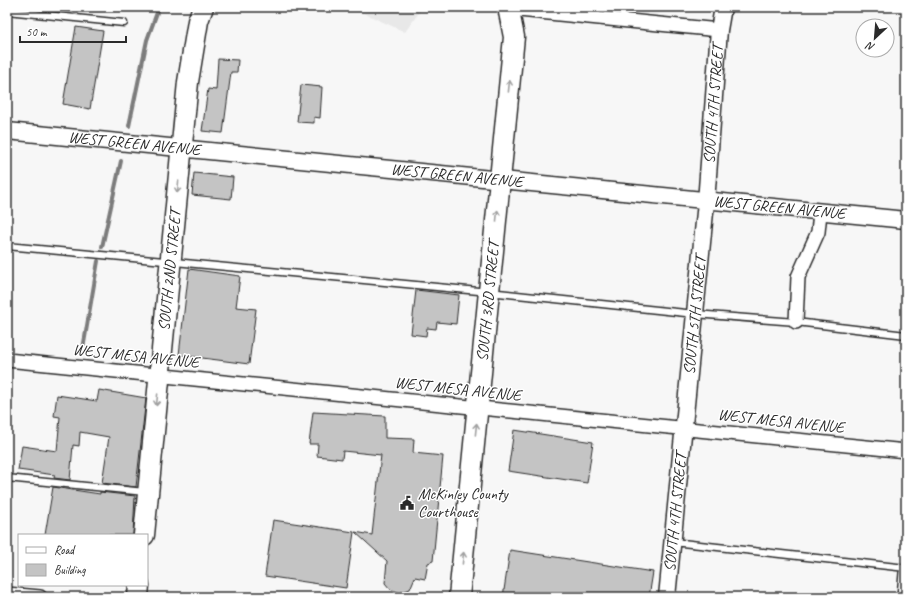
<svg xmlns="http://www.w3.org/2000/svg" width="913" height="604" viewBox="0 0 913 604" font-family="Caveat,sans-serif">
<rect width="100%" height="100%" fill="#f7f7f7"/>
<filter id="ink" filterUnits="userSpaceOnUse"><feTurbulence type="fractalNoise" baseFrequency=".025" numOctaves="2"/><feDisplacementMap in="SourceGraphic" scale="8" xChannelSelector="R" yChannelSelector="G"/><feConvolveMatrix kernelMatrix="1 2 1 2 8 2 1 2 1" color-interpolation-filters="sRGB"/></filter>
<g filter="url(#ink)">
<!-- built -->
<path fill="#e8e8e8" d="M350,7h73l-18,25z"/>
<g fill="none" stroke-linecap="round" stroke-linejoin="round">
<!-- stream -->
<g stroke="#7b7b7b" stroke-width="4">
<path d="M129,126l18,-86 12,-33"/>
<path d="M102,247l19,-86"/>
<path d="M83,349l15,-88"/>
</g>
</g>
<!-- building -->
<g fill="#c4c4c4" stroke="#2b2b2b">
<path d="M76,27l27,4 -13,78 -27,-5z"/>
<path d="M218,59l20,1 -1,12h-6l-8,61 -21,-2 6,-42 8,1z"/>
<path d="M301,85l21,2 -2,31 -6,-1v6l-17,-1z"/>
<path d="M194,173l39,4 -2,22 -39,-4z"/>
<path d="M189,269l51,7 -4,31 20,2 -7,55 -70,-9z"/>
<path d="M416,290l43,5 -3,29 -19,-2 -1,7 -9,-1 -1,8 -15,-2z"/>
<path d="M99,390l47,8 -10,89 -34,-4 7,-46 -29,-5 -1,14 -6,-1 -3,35 -16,-2 1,-3 -37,-5 4,-24 35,5 3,-34 -6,-1 3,-21 40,6z"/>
<path d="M313,412l72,4v22l29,1 -1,14 30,3 -10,105 -5,2 -3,16 -10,-2 -5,12 -10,4 -10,-4 -5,-6 2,-22 -32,-29 17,3 9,-80 -38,-4 -1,8 -25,-3 1,-12h-9z"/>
<path d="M514,430l79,12 -6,41 -79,-12z"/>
<path d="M53,487l47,7v-2l35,4 -2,39h-88z"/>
<path d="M273,520l81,12 -8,56 -81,-12z"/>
<path d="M510,550l143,22 -4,25h-146z"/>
</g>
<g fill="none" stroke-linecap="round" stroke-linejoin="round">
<defs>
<g id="service">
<path d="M7,11l117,12"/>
<path d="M7,246l482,46 206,22 101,8 110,13"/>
<path d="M7,478l138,14"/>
<path d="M673,542l233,26"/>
</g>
<g id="minor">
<path d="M509,9l210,21"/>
<path d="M796,322l2,-45 20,-45 2,-19"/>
<path d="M7,360l899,91"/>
<path d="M7,594l33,3"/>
<path d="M904,597l2,-24"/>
</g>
<g id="tertiary">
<path id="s1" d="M7,131l899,89"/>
<path id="s2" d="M667,597l39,-395 13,-172 4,-23"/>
</g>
<g id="primary">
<path id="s3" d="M144,535l44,-453 10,-61 5,-14"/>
<path d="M138,597l1,-12"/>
<path id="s4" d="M459,597l55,-560 -6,-30"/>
</g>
</defs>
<!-- service casing -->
<use href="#service" stroke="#2b2b2b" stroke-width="9"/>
<!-- minor casing -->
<use href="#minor" stroke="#2b2b2b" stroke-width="16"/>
<!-- tertiary casing -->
<use href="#tertiary" stroke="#2b2b2b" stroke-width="19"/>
<!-- primary casing -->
<use href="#primary" stroke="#2b2b2b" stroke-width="23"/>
<!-- service -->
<use href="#service" stroke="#fff" stroke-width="6"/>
<!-- minor -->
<use href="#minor" stroke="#fff" stroke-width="13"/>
<!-- tertiary -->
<use href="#tertiary" stroke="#fff" stroke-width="16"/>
<!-- primary -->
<use href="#primary" stroke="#fff" stroke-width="20"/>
</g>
<!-- one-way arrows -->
<defs><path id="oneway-shaft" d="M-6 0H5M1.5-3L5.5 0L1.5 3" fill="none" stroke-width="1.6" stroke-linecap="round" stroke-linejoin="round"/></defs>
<g stroke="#a0a0a0">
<use href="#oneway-shaft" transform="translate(509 86) rotate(-84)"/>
<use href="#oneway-shaft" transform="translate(178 187) rotate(96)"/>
<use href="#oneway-shaft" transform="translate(497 216) rotate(-84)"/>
<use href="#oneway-shaft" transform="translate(157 400) rotate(96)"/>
<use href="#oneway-shaft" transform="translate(476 429) rotate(-84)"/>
<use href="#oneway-shaft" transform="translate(463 558) rotate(-84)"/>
</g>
</g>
<!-- icons -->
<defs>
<symbol id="civic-bare" viewBox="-9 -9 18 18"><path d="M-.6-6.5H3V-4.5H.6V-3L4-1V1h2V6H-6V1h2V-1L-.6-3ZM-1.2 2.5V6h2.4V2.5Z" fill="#2b2b2b" stroke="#fff" stroke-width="2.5" paint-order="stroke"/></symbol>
</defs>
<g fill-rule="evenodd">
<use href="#civic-bare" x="397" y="493" width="20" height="20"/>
</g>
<g text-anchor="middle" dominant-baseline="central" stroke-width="3" stroke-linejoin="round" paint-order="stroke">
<!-- street labels -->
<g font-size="16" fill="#2b2b2b" stroke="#fff">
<text stroke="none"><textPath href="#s2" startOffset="495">SOUTH 4TH STREET</textPath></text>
<text stroke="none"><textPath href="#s1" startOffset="128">WEST GREEN AVENUE</textPath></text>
<text stroke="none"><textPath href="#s1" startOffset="452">WEST GREEN AVENUE</textPath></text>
<text stroke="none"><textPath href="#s1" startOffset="776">WEST GREEN AVENUE</textPath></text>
<text stroke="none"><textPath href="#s3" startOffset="266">SOUTH 2ND STREET</textPath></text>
<text stroke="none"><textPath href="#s4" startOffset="297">SOUTH 3RD STREET</textPath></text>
<text stroke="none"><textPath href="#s2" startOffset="283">SOUTH 5TH STREET</textPath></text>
<text transform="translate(136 356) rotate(6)">WEST MESA AVENUE</text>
<text transform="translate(458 389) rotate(6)">WEST MESA AVENUE</text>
<text transform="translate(781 421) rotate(6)">WEST MESA AVENUE</text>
<text stroke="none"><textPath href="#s2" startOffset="85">SOUTH 4TH STREET</textPath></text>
</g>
<!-- poi labels -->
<g font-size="16" fill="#2b2b2b" stroke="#fff" text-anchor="start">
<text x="418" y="494">McKinley County<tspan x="418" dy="18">Courthouse</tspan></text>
</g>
</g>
<!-- margin -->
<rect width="913" height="604" fill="none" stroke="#fff" stroke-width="24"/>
<rect x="12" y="12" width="889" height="580" fill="none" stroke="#2b2b2b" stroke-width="1.5" filter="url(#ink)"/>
<!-- legend -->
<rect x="18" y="534" width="130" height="52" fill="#ffffff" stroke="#aaaaaa"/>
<rect x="26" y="547" width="20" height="6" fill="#ffffff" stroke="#aaaaaa"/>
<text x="54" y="554" font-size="12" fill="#2b2b2b">Road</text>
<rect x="26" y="564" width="20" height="12" fill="#c4c4c4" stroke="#aaaaaa"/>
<text x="54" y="574" font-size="12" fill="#2b2b2b">Building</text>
<!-- north arrow -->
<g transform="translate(875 38) rotate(206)"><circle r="19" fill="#ffffff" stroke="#aaaaaa"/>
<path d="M0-3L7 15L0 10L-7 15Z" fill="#2b2b2b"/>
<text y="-6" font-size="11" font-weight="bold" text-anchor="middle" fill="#2b2b2b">N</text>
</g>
<!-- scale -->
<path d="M20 36v6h106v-6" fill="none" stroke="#2b2b2b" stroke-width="2"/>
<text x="26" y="36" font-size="12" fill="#2b2b2b" stroke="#ffffff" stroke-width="3" paint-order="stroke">50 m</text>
</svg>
